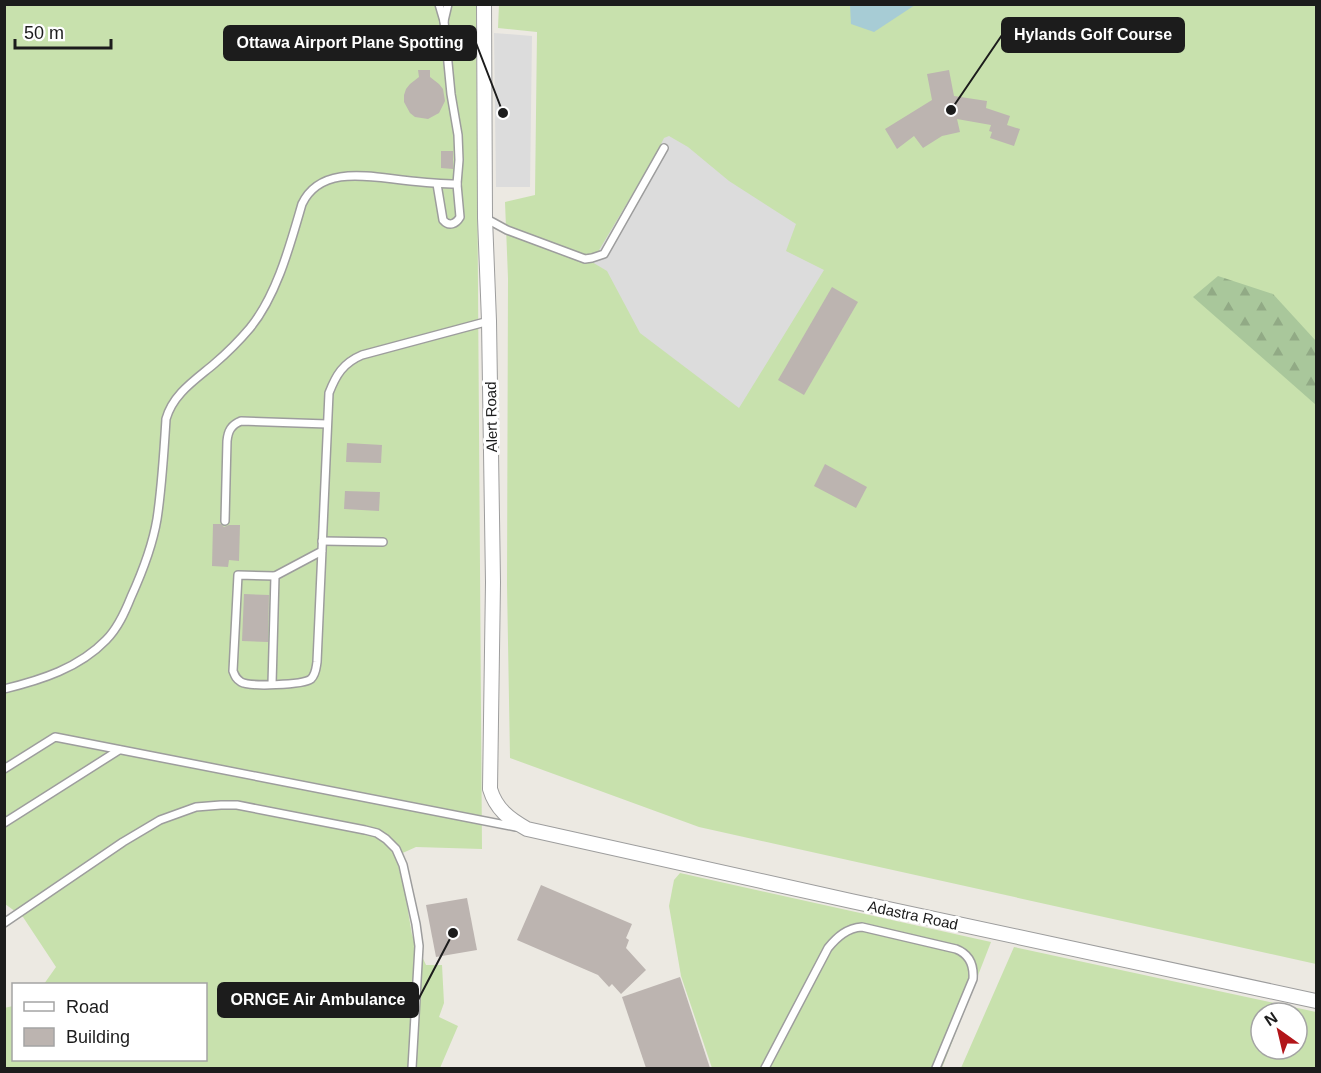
<svg xmlns="http://www.w3.org/2000/svg" width="1321" height="1073" viewBox="0 0 1321 1073" font-family="Helvetica,sans-serif">
<defs>
<pattern id="forest-firs" width="22" height="20" patternUnits="userSpaceOnUse" patternTransform="scale(1.5)"><rect width="22" height="20" fill="#a9c79b"/><path d="M5 1l3.5 6h-7zM16 11l3.5 6h-7z" fill="#91aa85"/></pattern>
</defs>
<rect width="100%" height="100%" fill="#ece9e2"/>
<!-- grass -->
<g fill="#c8e1ad" fill-rule="evenodd">
<path d="M499,4l817,1v959l-617,-137 -189,-69 -3,-173 1,-307 -3,-76 30,-7 2,-163 -39,-4z"/>
<path d="M5,5h471l6,844 -66,-2 -20,9 9,37 7,42 14,30h16l2,38 -5,14 19,9 -18,42h-435l-1,-60 9,-2 1,54h192v-76h-162l12,-17 -33,-50 -18,-13z"/>
<path d="M680,873l311,69 -49,126h-230l-31,-92 -12,-70 5,-26z"/>
<path d="M1014,947l302,65v56h-355zM1261,1013h36v36h-36z"/>
</g>
<!-- forest -->
<path fill="url(#forest-firs)" d="M1218,276l55,18 43,47v64l-123,-108z"/>
<!-- parking -->
<g fill="#dcdcdc">
<path d="M494,33l38,3 -2,151h-34z"/>
<path d="M669,136l19,11 41,34 67,43 -10,27 38,19 -85,138 -99,-75 -33,-62 -15,-9 62,-104 10,-20z"/>
</g>
<!-- water -->
<path fill="#a7ccd5" d="M850,5v-1l65,1 -41,27 -23,-8z"/>
<!-- building -->
<g fill="#bcb4b0">
<path d="M418,70h12v7l9,7 4,5 2,12 -6,12 -11,6 -13,-2 -5,-4 -6,-11v-7l2,-6 4,-5 9,-7z"/>
<path d="M949,70l5,26 33,5 -1,7 24,8 -3,9 13,4 -6,17 -24,-8 2,-6 -3,-1 2,-6 -34,-6 3,13 -18,4 -19,12 -9,-12 -17,13 -12,-20 47,-29 -5,-26z"/>
<path d="M441,151h12v18l-12,-1z"/>
<path d="M832,287l26,15 -54,93 -26,-15z"/>
<path d="M347,443l35,2 -1,18 -35,-1z"/>
<path d="M825,464l42,23 -11,21 -42,-22z"/>
<path d="M345,491l35,1 -1,19 -35,-2z"/>
<path d="M213,524h8l3,3 5,-2h11l-1,36 -10,-1 -1,7 -16,-1z"/>
<path d="M244,594l25,1 -1,47 -26,-1z"/>
<path d="M541,885l91,39 -6,14 3,2 -3,8 20,22 -25,24 -9,-10 -3,3 -11,-12 -81,-35z"/>
<path d="M467,898l10,52 -41,7 -10,-52z"/>
<path d="M680,977l30,91h-64l-24,-71z"/>
</g>
<g fill="none" stroke-linecap="round" stroke-linejoin="round">
<defs>
<g id="service">
<path d="M444,21l4,-17"/>
<path d="M437,184l6,36c6,7 13,4 17,-3l-3,-33 2,-24 -1,-25 -7,-41 -7,-73 -5,-17"/>
<path d="M485,218l22,12 78,29 7,-1 12,-4 60,-106"/>
<path d="M225,521l2,-80c1,-10 4,-16 14,-20l86,3"/>
<path d="M322,541l61,1"/>
<path d="M322,551l-47,25 -37,-1 -5,96c2,5 3,8 8,11 8,5 62,3 70,-3 5,-5 5,-11 6,-17l12,-269c7,-18 14,-30 33,-38l127,-34"/>
<path d="M272,684l3,-108"/>
<path d="M4,689c37,-9 75,-21 102,-49 12,-12 19,-28 25,-43 10,-22 22,-54 26,-78 5,-33 7,-67 9,-100 7,-25 29,-39 48,-55 13,-11 25,-23 36,-36 27,-33 40,-83 52,-124 18,-38 65,-28 100,-24 18,2 36,4 55,4"/>
<path d="M4,769l51,-32 461,90"/>
<path d="M4,823l115,-73"/>
<path d="M4,923l119,-81 37,-22 36,-13 25,-2h16l128,25 12,3 9,6 10,10 7,16 13,59 3,22 -7,122"/>
<path d="M765,1068l63,-120c9,-11 19,-20 34,-21l94,22c13,5 18,16 17,30l-37,89"/>
</g>
<path id="minor" d="M484,4l1,214 4,103 4,261 -3,207c6,20 19,30 37,40l324,72 465,100"/>
</defs>
<!-- service casing -->
<use href="#service" stroke="#9d9d9d" stroke-width="10"/>
<!-- minor casing -->
<use href="#minor" stroke="#9d9d9d" stroke-width="16"/>
<!-- service -->
<use href="#service" stroke="#fff" stroke-width="7"/>
<!-- minor -->
<use href="#minor" stroke="#fff" stroke-width="14"/>
</g>
<g text-anchor="middle" dominant-baseline="central" stroke-width="6" stroke-linejoin="round" paint-order="stroke">
<!-- street labels -->
<g font-size="15" fill="#1c1c1c" stroke="#fff">
<text transform="translate(491 417) rotate(-91)">Alert Road</text>
<text transform="translate(913 915) rotate(12)">Adastra Road</text>
</g>
</g>
<!-- callouts -->
<path fill="none" stroke="#1c1c1c" stroke-width="2" d="M951 110L1002 35M503 113L476 43M453 933L418 1000"/>
<g fill="#1c1c1c" stroke="#fff" stroke-width="2">
<circle cx="951" cy="110" r="6"/>
<circle cx="503" cy="113" r="6"/>
<circle cx="453" cy="933" r="6"/>
</g>
<g fill="#1c1c1c" stroke="#1c1c1c" stroke-width="2">
<rect x="1002" y="18" width="182" height="34" rx="6"/>
<rect x="224" y="26" width="252" height="34" rx="6"/>
<rect x="218" y="983" width="200" height="34" rx="6"/>
</g>
<g font-size="16" text-anchor="middle" font-weight="bold" fill="#fff">
<text x="1093" y="40">Hylands Golf Course</text>
<text x="350" y="48">Ottawa Airport Plane Spotting</text>
<text x="318" y="1005">ORNGE Air Ambulance</text>
</g>
<!-- border -->
<rect width="1321" height="1073" fill="none" stroke="#1c1c1c" stroke-width="12"/>
<!-- legend -->
<rect x="12" y="983" width="195" height="78" fill="#ffffff" stroke="#a4a4a4" stroke-width="1.5"/>
<rect x="24" y="1002" width="30" height="9" fill="#ffffff" stroke="#a4a4a4" stroke-width="1.5"/>
<text x="66" y="1013" font-size="18" fill="#1c1c1c">Road</text>
<rect x="24" y="1028" width="30" height="18" fill="#bcb4b0" stroke="#a4a4a4" stroke-width="1.5"/>
<text x="66" y="1043" font-size="18" fill="#1c1c1c">Building</text>
<!-- north arrow -->
<g transform="translate(1279 1031) rotate(326)"><circle r="28" fill="#ffffff" stroke="#a4a4a4" stroke-width="1.5"/>
<path d="M0-4.5L10 22L0 15L-10 22Z" fill="#b21519"/>
<text y="-9" font-size="16" font-weight="bold" text-anchor="middle" fill="#1c1c1c">N</text>
</g>
<!-- scale -->
<path d="M15 39v9h96v-9" fill="none" stroke="#1c1c1c" stroke-width="3"/>
<text x="24" y="39" font-size="18" fill="#1c1c1c" stroke="#ffffff" stroke-width="4.5" paint-order="stroke">50 m</text>
</svg>
